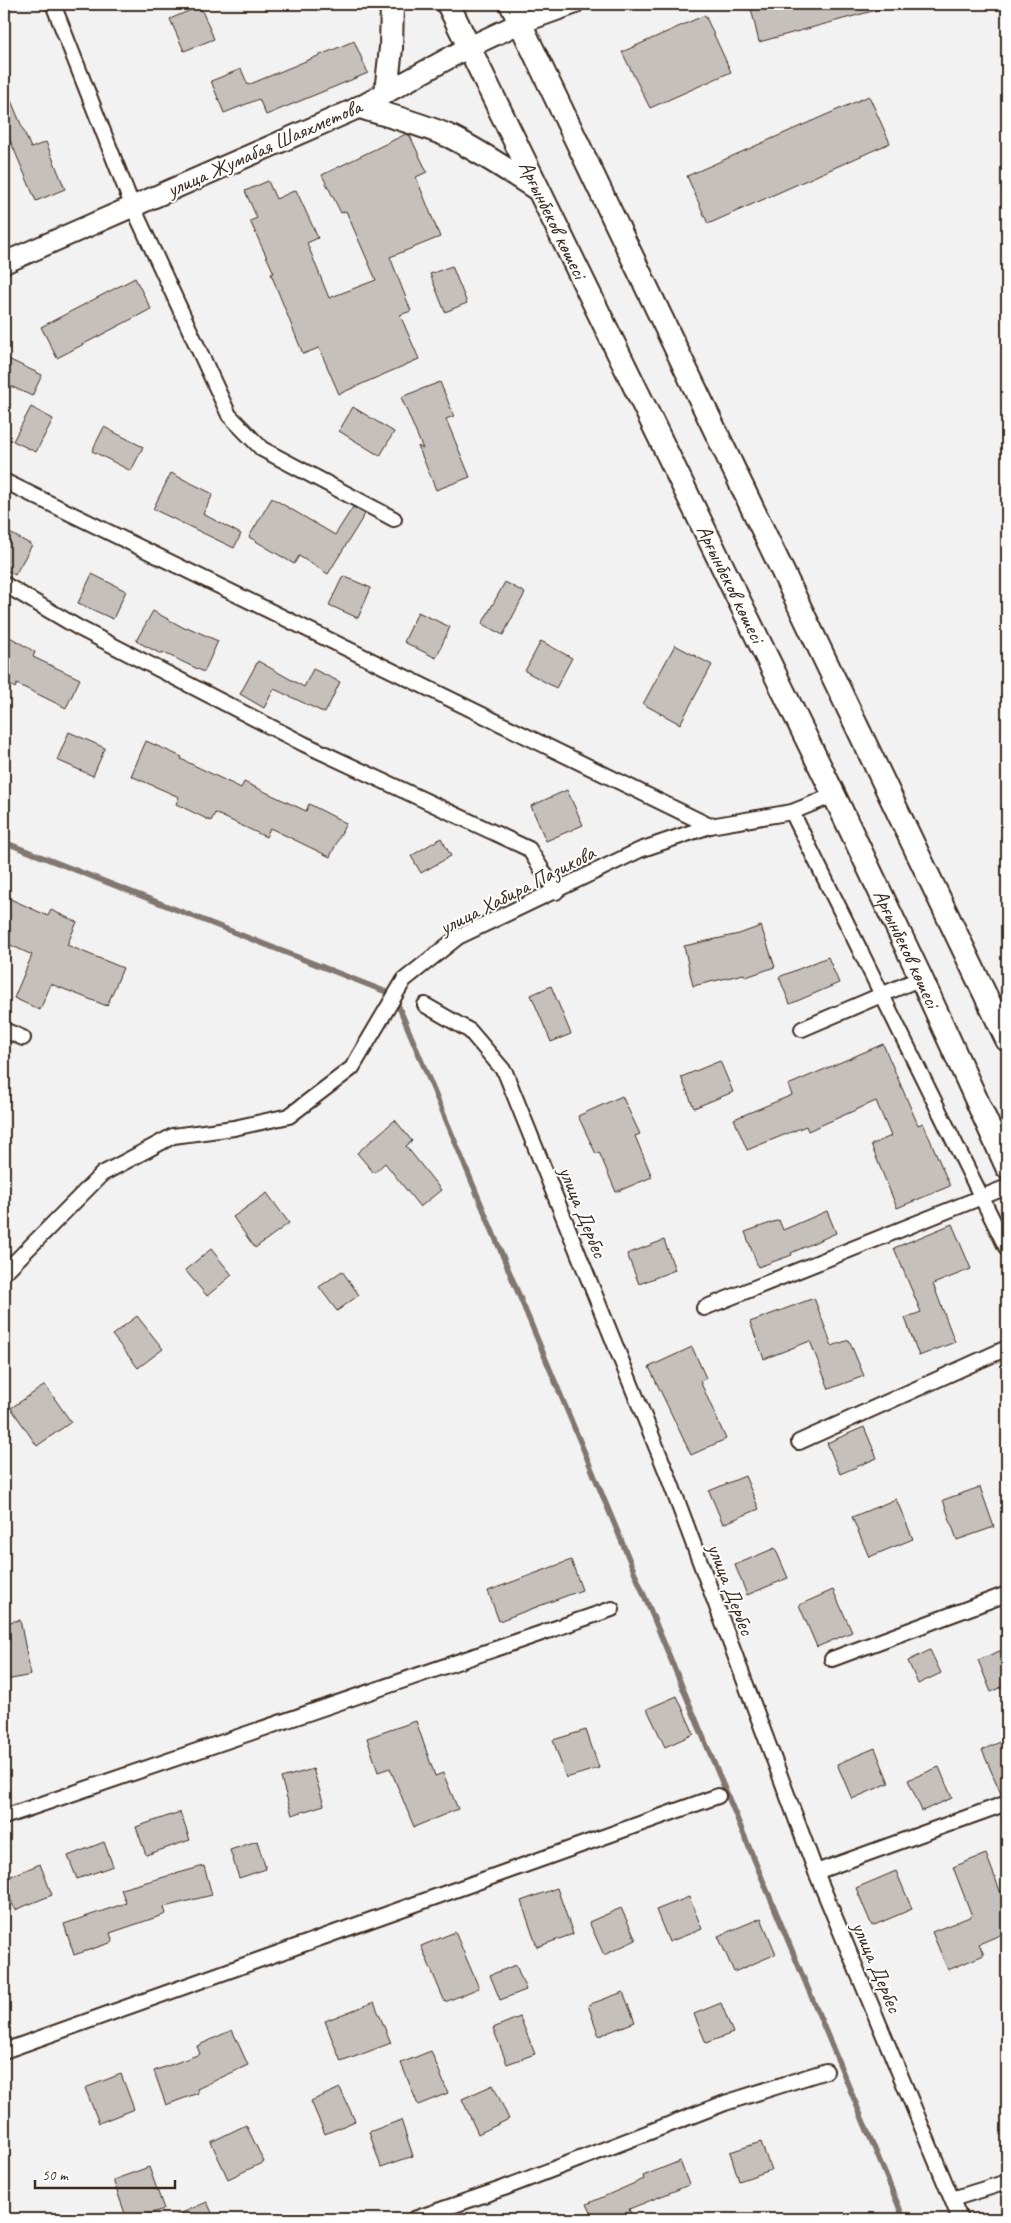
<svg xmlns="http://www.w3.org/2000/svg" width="1011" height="2223" viewBox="0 0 1011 2223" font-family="Caveat,sans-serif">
<rect width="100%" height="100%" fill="#f3f2f2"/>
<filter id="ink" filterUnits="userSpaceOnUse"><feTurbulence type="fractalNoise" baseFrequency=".02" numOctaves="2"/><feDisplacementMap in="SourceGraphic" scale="10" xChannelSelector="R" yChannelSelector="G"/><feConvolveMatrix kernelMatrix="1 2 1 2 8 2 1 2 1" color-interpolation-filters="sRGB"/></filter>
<g filter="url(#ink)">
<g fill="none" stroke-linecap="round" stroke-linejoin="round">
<!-- stream -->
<path stroke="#827770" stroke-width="5.5" d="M4,842l390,153 510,1224"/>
</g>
<!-- building -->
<g fill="#c6c0bd" stroke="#3b2a1e">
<path d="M750,4h129l1,5 -121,33z"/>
<path d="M200,6l14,33 -30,12 -14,-32z"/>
<path d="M705,15l26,57 -81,36 -28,-56z"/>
<path d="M354,41l14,32 -102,42 -7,-16 -35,14 -13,-32 30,-12 7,16z"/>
<path d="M4,84l27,64 15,-6 19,47 -29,12 -29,-68 -3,1z"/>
<path d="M869,96l21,47 -182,81 -21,-48z"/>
<path d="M406,134l4,2 17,36 -11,5 24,60 -50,20 21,54 -11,4 19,44 -80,35 -20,-46 -16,6 -32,-80 3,-1 -24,-52 7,-3 -12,-27 23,-10 8,18 20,-9 22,48 -11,5 22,55 47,-18 -30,-69 -5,2 -19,-38z"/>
<path d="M452,266l15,37 -22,9 -15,-38z"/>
<path d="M135,278l16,31 -94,49 -16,-31z"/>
<path d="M4,357l38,18 -10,21 -28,-13z"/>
<path d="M440,382l14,34 -8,3 24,58 -34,13 -18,-44 5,3 -22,-52z"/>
<path d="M31,407l22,12 -17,33 -23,-11z"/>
<path d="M353,407l41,25 -14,24 -41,-25z"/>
<path d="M104,427l39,20 -12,24 -39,-20z"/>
<path d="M171,473l42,21 -10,20 38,20 -7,14 -81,-39z"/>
<path d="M272,498l63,37 18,-28 12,7 -37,60 -29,-18 -5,8 -45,-27z"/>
<path d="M4,530l28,15 -17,30 -11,-6z"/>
<path d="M92,574l34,17 -13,28 -35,-16z"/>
<path d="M343,576l28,12 -13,30 -29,-13z"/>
<path d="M505,582l20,11 -22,42 -21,-11z"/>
<path d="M153,611l33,18 1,-2 31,14 -14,31 -42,-20 -1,2 -25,-13z"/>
<path d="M418,612l32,15 -14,31 -32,-16z"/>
<path d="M10,637l25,15 -2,5 47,22 -14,29 -49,-24 -2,4 -11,-7v-34z"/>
<path d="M541,641l31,17 -16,30 -31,-17z"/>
<path d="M675,645l37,20 -32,59 -37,-20z"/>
<path d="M258,661l46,26 9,-18 27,13 -15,31 -51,-24 -10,19 -24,-14z"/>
<path d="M69,732l36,16 -12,28 -36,-16z"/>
<path d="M146,741l36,16 -1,2 60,29 3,-6 62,29 3,-7 37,19 -16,34 -60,-29 -4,9 -51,-24 -4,8 -35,-17 3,-7 -48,-21z"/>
<path d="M567,790l16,35 -37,16 -15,-35z"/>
<path d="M441,838l10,18 -30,17 -10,-17z"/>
<path d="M4,896l44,20 3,-6 26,12 -10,23 56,23 -16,38 -56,-22 -11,26 -26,-12 18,-43 -28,-13z"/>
<path d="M761,926l14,41 -29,10 -2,-3 -51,12 -9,-40 55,-12z"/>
<path d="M828,957l11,26 -49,21 -11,-27z"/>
<path d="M551,986l20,48 -20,8 -20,-47z"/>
<path d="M883,1044l35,81 5,-2 27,63 -53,22 -26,-63 20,-9 -15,-35 -68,30 -2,-5 -59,24 -13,-31 58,-24 -4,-10z"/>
<path d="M720,1061l13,31 -39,16 -13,-31z"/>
<path d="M622,1096l18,38 -5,2 17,41 -36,15 -17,-40 -3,2 -18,-38z"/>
<path d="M395,1120l17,21 -6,5 35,44 -21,17 -35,-44 -11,10 -17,-20z"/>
<path d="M267,1193l22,30 -34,25 -22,-31z"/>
<path d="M827,1211l9,22 -45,20 1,2 -34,12 -13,-35 34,-12 4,10z"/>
<path d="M952,1224l19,45 -38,15 22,58 -36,14 -14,-38 16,-6 -27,-64z"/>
<path d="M664,1240l11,30 -36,14 -12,-30z"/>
<path d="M211,1249l21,26 -25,21 -22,-26z"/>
<path d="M342,1271l17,24 -22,16 -18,-24z"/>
<path d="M814,1298l18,48 17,-6 15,36 -35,13 -19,-48 -46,18 -14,-37z"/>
<path d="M137,1316l26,33 -25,19 -26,-33z"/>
<path d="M692,1347l14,31 -6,3 26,58 -35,16 -42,-88z"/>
<path d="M45,1385l26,37 -34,24 -26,-38z"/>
<path d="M864,1427l13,31 -37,16 -13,-31z"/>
<path d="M745,1476l14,33 -36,15 -14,-33z"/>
<path d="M980,1487l14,40 -37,13 -14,-40z"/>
<path d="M896,1499l17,40 -44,18 -17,-40z"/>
<path d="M775,1548l13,30 -41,17 -12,-30z"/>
<path d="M571,1560l11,30 -83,31 -11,-30z"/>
<path d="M833,1590l19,42 -35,15 -18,-42z"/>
<path d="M20,1620l11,55 -24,5 -3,-15v-42z"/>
<path d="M1007,1648v37l-16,7 -13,-32z"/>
<path d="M930,1650l11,23 -23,11 -10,-23z"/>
<path d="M677,1696l17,38 -29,13 -18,-38z"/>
<path d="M416,1721l19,55 8,-3 15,36 -44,18 -24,-59 -12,4 -11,-34z"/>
<path d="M586,1730l13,38 -33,10 -13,-38z"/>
<path d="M1007,1739v55l-5,2 -20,-46z"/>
<path d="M875,1748l14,35 -37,16 -15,-35z"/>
<path d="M939,1767l13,31 -30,13 -14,-31z"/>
<path d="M313,1769l11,36 -32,10 -11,-37z"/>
<path d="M180,1812l10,28 -44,15 -10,-28z"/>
<path d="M257,1841l9,28 -27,9 -9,-28z"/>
<path d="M104,1842l9,24 -36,13 -9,-23z"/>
<path d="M986,1854l21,55v23l-28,12 5,11 -36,15 -16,-38 40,-16 -19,-49z"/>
<path d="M40,1864l12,31 -37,15 -11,-26v-5z"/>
<path d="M204,1866l8,29 -48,12 2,7 -56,19 3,9 -39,13 -10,-31 62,-21 -5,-14z"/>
<path d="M896,1871l16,38 -40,17 -16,-38z"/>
<path d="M557,1888l16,46 -36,13 -16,-46z"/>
<path d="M689,1897l13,32 -33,13 -13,-32z"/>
<path d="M621,1908l15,32 -32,15 -15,-33z"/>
<path d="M761,1918l15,36 -42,18 -16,-36z"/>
<path d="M455,1932l24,56 -34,14 -24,-56z"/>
<path d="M516,1965l10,25 -26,10 -10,-25z"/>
<path d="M623,1992l12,30 -36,14 -11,-31z"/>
<path d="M374,2002l17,41 -50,19 -16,-41z"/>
<path d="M721,2003l12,30 -27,10 -12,-29z"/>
<path d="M520,2017l15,37 -28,10 -14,-36z"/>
<path d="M232,2030l16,35 -51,24 1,4 -32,12 -12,-34 46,-17 -3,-8z"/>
<path d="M431,2051l17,42 -30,12 -17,-42z"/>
<path d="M121,2074l13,35 -35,14 -14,-35z"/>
<path d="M493,2085l16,34 -31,15 -16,-35z"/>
<path d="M340,2088l15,33 -30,13 -14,-33z"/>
<path d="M401,2120l12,36 -32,11 -12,-35z"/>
<path d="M246,2125l18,37 -36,17 -17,-37z"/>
<path d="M761,2142l10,28 -32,11 -9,-29z"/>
<path d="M680,2161l9,24 -60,24 4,10h-39l-7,-15 57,-25 -1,-3z"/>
<path d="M149,2167l15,42 -29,10h-8l-14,-39z"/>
<path d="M207,2202l8,17h-47z"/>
</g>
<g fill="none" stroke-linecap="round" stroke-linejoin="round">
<defs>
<g id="street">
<path d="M53,4l79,201 97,210 33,34 132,70"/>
<path d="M4,481l706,345"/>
<path d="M4,584l75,44 225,116 225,105 27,43"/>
<path d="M792,812l215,437"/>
<path d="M425,1005l45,26 35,41 163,404 148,396 144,347"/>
<path d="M802,1029l119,-51"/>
<path d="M4,1030l19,8"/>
<path d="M4,1273l98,-99 71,-38 61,-8 55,-12 63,-48 52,-88 54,-43 182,-87 70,-24 82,-14 42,-17"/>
<path d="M704,1308l303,-121"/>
<path d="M799,1442l208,-94"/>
<path d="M832,1659l175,-65"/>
<path d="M4,1817l608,-208"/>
<path d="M816,1872l191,-69"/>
<path d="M4,2051l714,-255"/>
<path d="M952,2199l55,-17"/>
<path d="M414,2219l90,-31 221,-85 101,-32"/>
</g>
<path id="secondary" d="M4,263l356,-156 109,-60 51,-24 53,-19"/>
<g id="primary">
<path id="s1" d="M448,4l386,791 87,183 86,189"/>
<path d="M511,4l496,1036"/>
<path d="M386,92l5,-44 1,-44"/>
<path d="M360,107c30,9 62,17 91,30 30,15 58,34 86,52"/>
</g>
</defs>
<!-- street casing -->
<use href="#street" stroke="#3b2a1e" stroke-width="18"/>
<!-- secondary casing -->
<use href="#secondary" stroke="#3b2a1e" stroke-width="24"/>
<!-- primary casing -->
<use href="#primary" stroke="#3b2a1e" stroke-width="26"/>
<!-- street -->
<use href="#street" stroke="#fff" stroke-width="14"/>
<!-- secondary -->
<use href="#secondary" stroke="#fff" stroke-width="20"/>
<!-- primary -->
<use href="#primary" stroke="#fff" stroke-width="22"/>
</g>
</g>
<g text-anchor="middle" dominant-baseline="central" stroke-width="4" stroke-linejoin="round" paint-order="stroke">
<!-- street labels -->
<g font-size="21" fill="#3b2a1e" stroke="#fff">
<text transform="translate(264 148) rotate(-24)">улица Жумабая Шаяхметова</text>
<text stroke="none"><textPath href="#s1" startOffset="240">Арғынбеков көшесі</textPath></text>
<text stroke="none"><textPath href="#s1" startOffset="645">Арғынбеков көшесі</textPath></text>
<text transform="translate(517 890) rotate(-27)">улица Хабира Пазикова</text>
<text stroke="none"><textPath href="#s1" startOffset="1050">Арғынбеков көшесі</textPath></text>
<text transform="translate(583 1212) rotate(68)">улица Дербес</text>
<text transform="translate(731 1589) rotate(69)">улица Дербес</text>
<text transform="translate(877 1967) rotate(67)">улица Дербес</text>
</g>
</g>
<!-- margin -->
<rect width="1011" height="2223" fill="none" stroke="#fff" stroke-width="20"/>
<rect x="10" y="10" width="991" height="2203" fill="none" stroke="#3b2a1e" stroke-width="2" filter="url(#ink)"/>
<!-- scale -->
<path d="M35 2180v8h140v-8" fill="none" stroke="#3b2a1e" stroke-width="2.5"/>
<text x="42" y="2180" font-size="15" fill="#3b2a1e" stroke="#ffffff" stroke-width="4" paint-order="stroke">50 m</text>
</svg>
